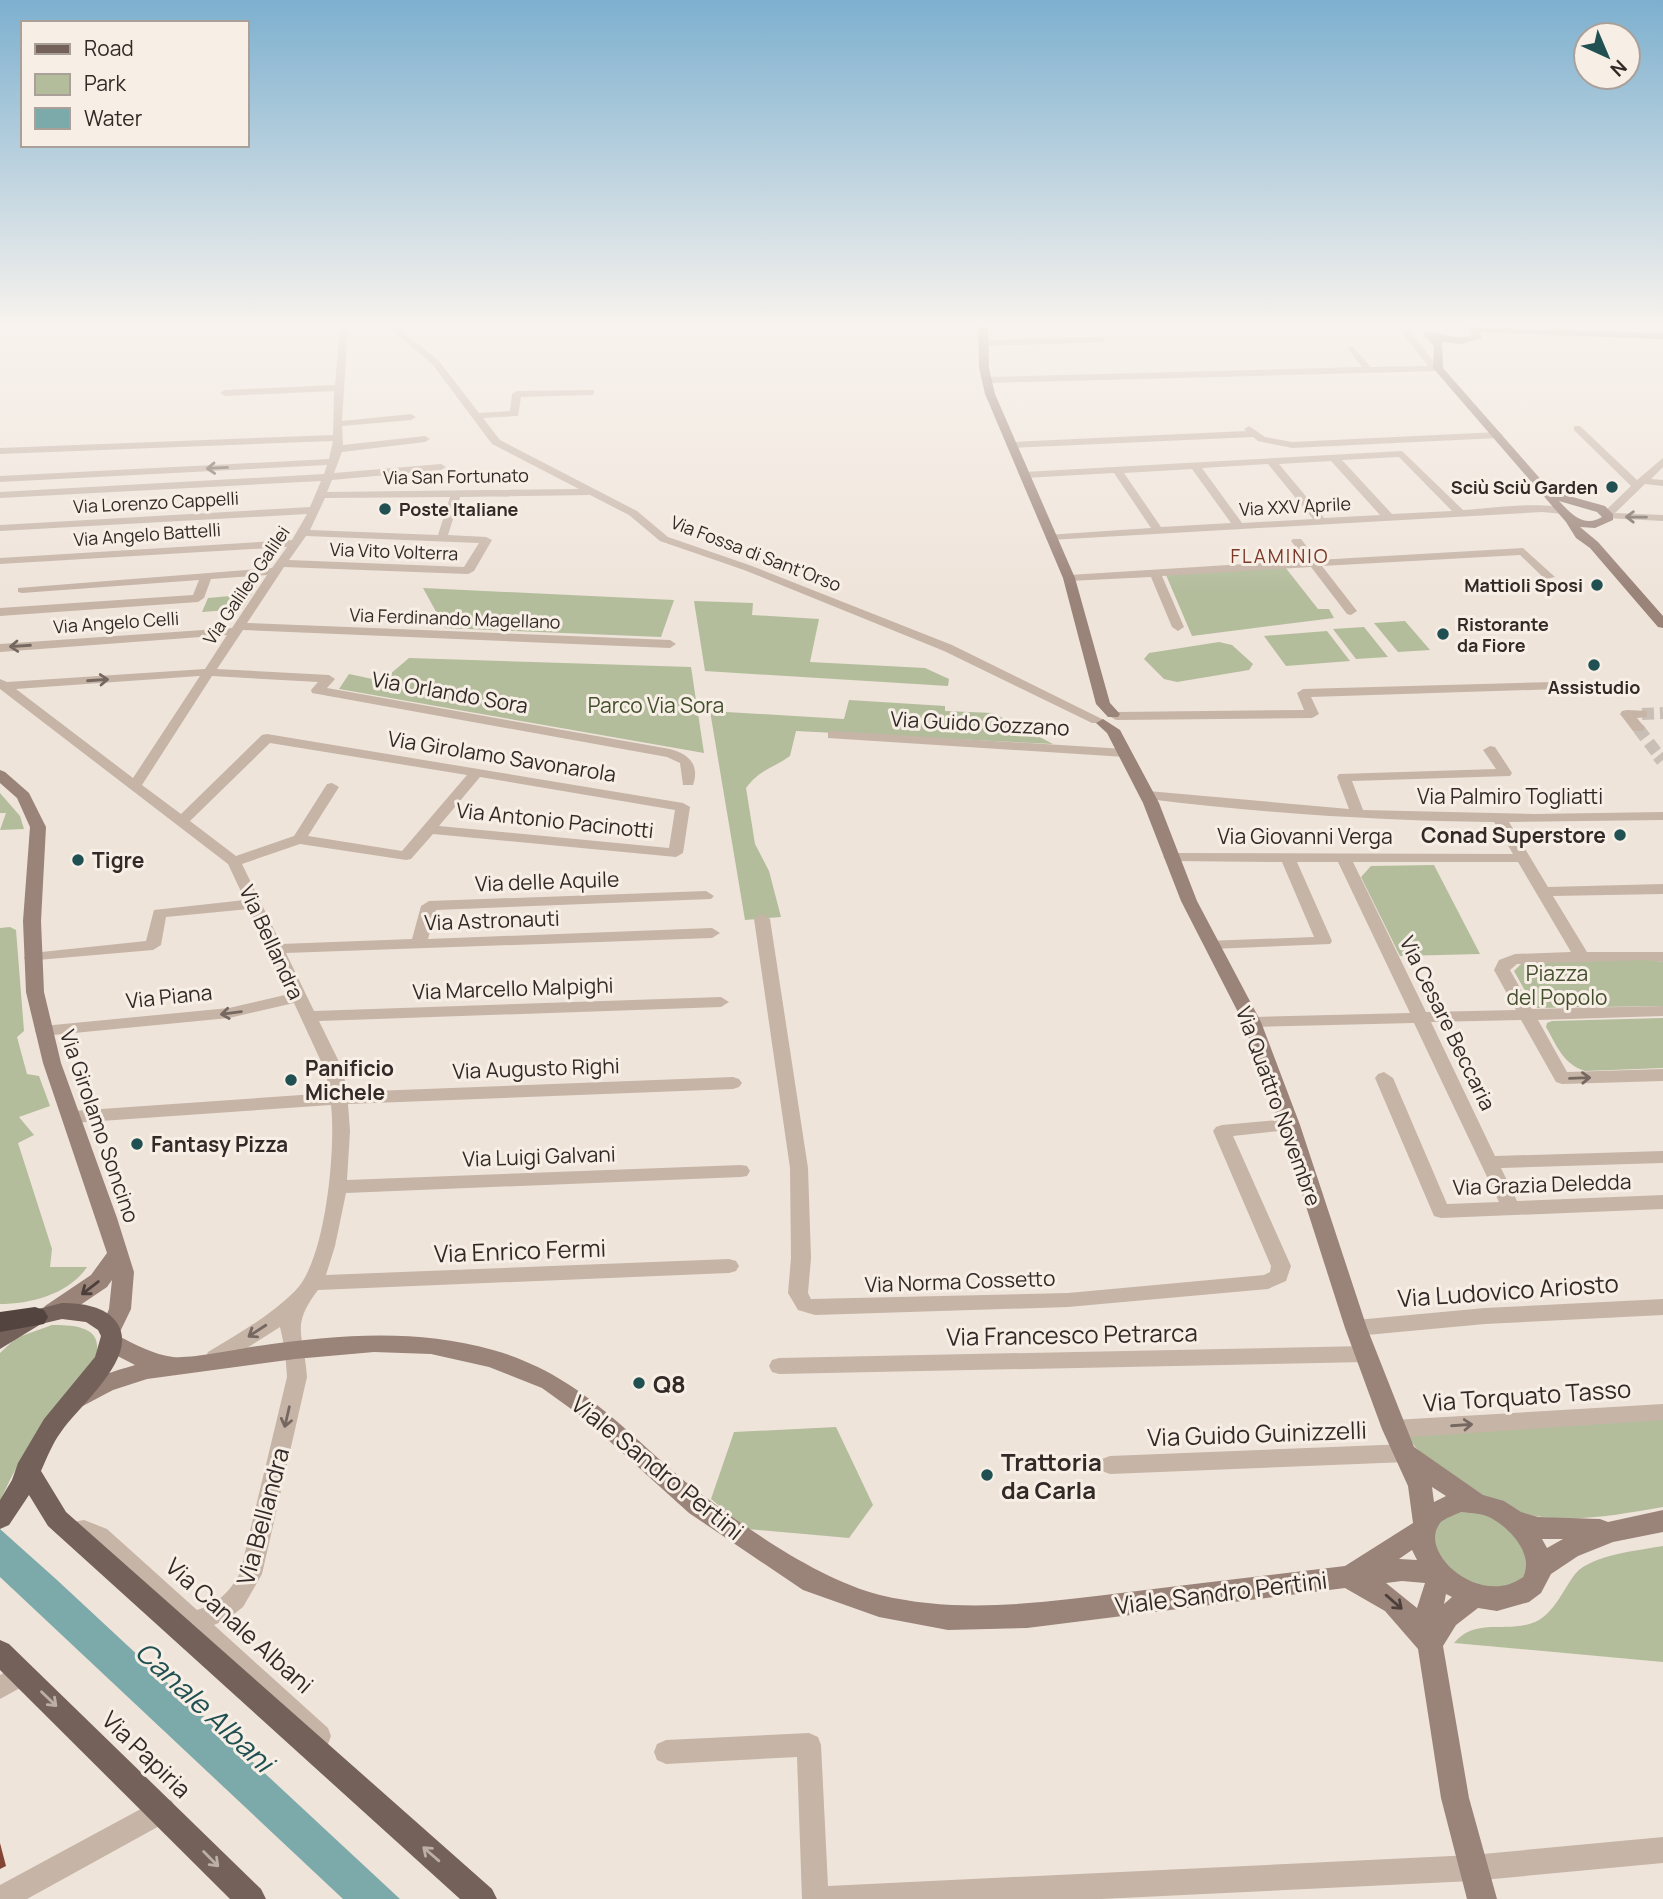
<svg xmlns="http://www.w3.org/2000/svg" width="1663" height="1899" viewBox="0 0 1663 1899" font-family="Manrope,sans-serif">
<rect width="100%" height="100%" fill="#efe4da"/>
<!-- green -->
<g fill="#b3bd9c">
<path d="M1285,567l33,42h11l5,9 -142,18 -26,-61z"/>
<path d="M423,588l251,12 -13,37 -216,-9z"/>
<path d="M252,594l-10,15 -40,3 6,-14z"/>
<path d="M694,601l59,2 -1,12 67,4 -9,43 115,6 24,11 -1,7 -243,-15z"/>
<path d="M1405,621l25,29 -32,2 -24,-29z"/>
<path d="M1364,627l24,30 -32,2 -23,-30z"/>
<path d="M1327,631l23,30 -64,5 -22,-30z"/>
<path d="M1219,642l13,3 21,19 -4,6 -72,12 -13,-3 -20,-20 5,-6z"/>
<path d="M409,658l282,9 13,86 -365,-64 10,-15 33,7z"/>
<path d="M849,700l96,6v5l48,2 60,31 -257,-13 -6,25c-18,13 -30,13 -44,32l9,56 14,27 12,46 -36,3 -35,-209 134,8z"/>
<path d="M0,793l20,23 4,13 -24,1 6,-17h-6z"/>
<path d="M1434,865l46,89 -80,2 -39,-79 10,-11z"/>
<path d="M10,927l6,3 8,101 -7,6 10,37 12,2 11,30 -31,11 15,18 -16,8 34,106 -2,18h37c-18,27 -56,37 -87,37v-376z"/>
<path d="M1646,959l17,3v44l-125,2 -5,-3 -19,-34 9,-9z"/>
<path d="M1663,1018v50l-78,3c-22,-7 -28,-25 -39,-44l1,-4 5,-2z"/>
<path d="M52,1325c17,0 48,0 45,25 -2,26 -58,84 -74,108 -10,13 -16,29 -23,43v-148l16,-15z"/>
<path d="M1663,1418v89c-47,8 -102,19 -149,4 -21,-7 -41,-23 -60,-35 -19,-13 -36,-19 -46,-41z"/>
<path d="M836,1427l37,78 -24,33 -102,-9 -36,-30 23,-67z"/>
<path d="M1481,1511c9,4 21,8 29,14 46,40 2,85 -51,52 -10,-6 -22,-16 -25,-28 -1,-6 0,-15 0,-21l18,-16z"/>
<path d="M1663,1546v116l-209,-19c22,-26 52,-9 81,-21 20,-9 28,-33 41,-49 16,-18 64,-23 87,-27z"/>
</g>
<!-- water -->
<path fill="#7caaaa" d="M0,1529l57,51 343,319h-57l-343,-322z"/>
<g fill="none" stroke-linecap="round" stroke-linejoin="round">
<!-- street-tunnel-far1 -->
<g stroke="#c9bfb6" stroke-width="12" stroke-dasharray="12 6" stroke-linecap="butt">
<path d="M1642,714l21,-1"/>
<path d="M1638,728l22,29"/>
</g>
<!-- street-tunnel -->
<path stroke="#c9bfb6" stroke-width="15" stroke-dasharray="15 8" stroke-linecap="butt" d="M1659,755l4,5"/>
<!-- street -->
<g fill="#c6b4a7" fill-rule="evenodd">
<path d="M340,327h8l-6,94 69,-7 5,3 -5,3 -69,6 1,19 82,-9 5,3 -5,3 -83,10 -8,21 107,-9 5,3 -5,3 -109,10 -5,12 252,-3 -87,-45 -59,-79 -45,-38h9l42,34 40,52 31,-2 2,-17 5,-3 77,-1v4l-3,1 -70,2 -3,19 -35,2 17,22 137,71 31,26 84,29 200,79 152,75 -2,3h-10l-148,-72 -200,-81 -84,-29 -31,-26 -39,-20 -130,2 -12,38 38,2 6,3 -18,31 -6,3 -184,-7 -37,56 423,17 6,4 -6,4 -427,-18 -26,39 112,6 6,4 -8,9 343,61c19,5 30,16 23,36h-10l-3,-22 -13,-6 -355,-64 -1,-3 7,-8 -106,-6 -70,109 39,29 81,-79 5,-1 416,69 7,4 -7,46 -7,4 -243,-23 -22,25 -5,1 -106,-16 -58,20 39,80 131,-5 9,-33 8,-5 277,-10 8,5 -3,3 -275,11 -8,29 284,-11 8,5 -8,5 -426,15 28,58 407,-14 8,5 -8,5 -402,14 24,49 4,22 386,-15 6,2 3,4 -3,4 -6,2 -385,15 2,27 -3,49 394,-15 6,1 3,5 -3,5 -6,1 -395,16 -11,53 -9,29 403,-16 7,2 3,5 -3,5 -7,2 -411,17c-28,37 -14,44 -11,87l-45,197 -19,33 -14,11 -15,7 114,103 3,8 -3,8 -9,4 -9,-4 -219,-201 -29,-5 -3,-7 3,-7 22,-4 23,9 90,81c20,-6 33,-18 43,-37l47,-196 -2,-27 -5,-23 -58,37 -7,2 -7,-2 -3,-6 3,-6c30,-18 62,-36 87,-61 31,-30 41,-144 36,-186l-259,18 -6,-2 -3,-4 3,-4 6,-2 258,-18 -5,-23 -31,-67 -65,15 -186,18 -6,-1 -2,-4 2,-4 6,-1 186,-18 60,-14 -40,-85 -83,8 -5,28 -8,5 -127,11 -2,-3 2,-3 6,-2 114,-12 8,-31 91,-10 -17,-36 -228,-175v-10l7,3 198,-13 22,-34 -227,17v-8l232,-16 35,-53 -56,4 -7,19 -6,4 -198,14v-8l193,-13 6,-15 -177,13 -4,-1v-4l254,-20 15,-21 -287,17v-6l292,-18 15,-26 -307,17v-6l310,-18 11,-26 -321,17v-6l324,-18 3,-9 -327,17v-6l329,-17 4,-18 -333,13v-6l333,-13 1,-44 -109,5 -5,-3 5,-3 110,-5zM450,497l-12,38 -128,-5 15,-32zM306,536l173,7 -15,24 -175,-7zM200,676l-67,102 -117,-89 183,-13zM270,743l197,32 -65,76 -94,-15 31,-49 -7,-4 -5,1 -33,52 -58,20 -46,-35zM480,777l195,33 -6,38 -230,-22z"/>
<path d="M1347,327h60l29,38 7,3 -5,3 -451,12 -5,-3 5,-3 375,-10 -14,-18 4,-3 19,21 57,-1 -28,-36h-49z"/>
<path d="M1101,337l4,3 -1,2 -121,4 -4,-3 4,-3z"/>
<path d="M1249,426l16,11 27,5 206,-10 5,3 -5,3 -206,10 -34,-7 -5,-4 -242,11 -5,-3 5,-3 235,-11 -2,-2z"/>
<path d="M1574,426h6l57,54 26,-22v9l-12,12 12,1v6l-18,-2 -30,29 48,2v6l-58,-3 -1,-6 27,-26 -57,-56z"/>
<path d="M1402,451l61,59c24,-1 88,-11 106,1l-5,3 -22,-2 -492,28 -4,-1v-4l105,-7 -37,-55 -90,5 -5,-3 5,-3zM1399,457l53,54 -60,3 -50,-54zM1331,461l49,54 -56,3 -45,-54zM1268,464l45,55 -71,4 -40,-55zM1192,469l39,54 -70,4 -37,-54z"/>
<path d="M1293,539h8l16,21 206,-12 32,29 -10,2 -25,-24 -198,11 35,45 -6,4 -4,-1 -36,-47 -149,9 22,51 -6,4 -6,-4 -21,-50 -82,4 -6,-3 6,-3 237,-15 -15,-19z"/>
<path d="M1554,682l6,4 -1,3 -248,8 8,17 -7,4 -196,2 -7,-4 7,-4 188,-2 -7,-17 6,-4z"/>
<path d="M1627,710l20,1v6l-10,1 8,10 -2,3h-10l-13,-17 2,-3z"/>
<path d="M833,731l292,18 7,4 -7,4 -297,-19v-6z"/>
<path d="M1490,746l5,1 17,26 -2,3 -158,5 11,29 171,4 129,-2v8l-154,2 39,65 115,-3v10l-110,2 34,56h76v10l-16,-2 -130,4 -7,6 22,39 131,-3v10l-125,4 29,52 96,-3v12l-101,3 -6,-2 -35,-62 -90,2 64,134 168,-5v12l-162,5 16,33 146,-6v14l-222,9 -7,-2 -59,-138 3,-4 6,-2 9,6 54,126 52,-2 -85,-179 -162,4 -8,-5 8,-5 158,-4 -72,-151h-41l35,79 -2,3 -118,5 -8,-5 2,-3 108,-4 -32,-75 -112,-1 -7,-4 7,-4 343,1 -19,-32c-116,-1 -231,-9 -346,-23l-7,-4 7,-4 201,18 -12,-32 2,-3 157,-5 -13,-19zM1353,862h165l53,90 -56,2 -16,6 -5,10 22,40 -90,2z"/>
<path d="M762,914l8,5 38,249 3,90 -3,35 3,6 257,-6 196,-18 6,-3 1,-6 -58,-135 3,-4 6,-2 68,-6 6,2 3,4 -3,4 -63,7 58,130 -5,15 -18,8 -200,18 -253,8 -17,-5 -10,-17 3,-35 -1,-90 -36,-249z"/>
<path d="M1663,1299v16l-178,9 -129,12 -7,-3 -3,-5 3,-5 7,-3 129,-12z"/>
<path d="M1366,1346l7,2 3,6 -3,6 -7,2 -587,12 -7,-2 -3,-6 3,-6 7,-2z"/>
<path d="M1663,1404v16l-269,18 -8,-3 -3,-6 3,-6 8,-3z"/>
<path d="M1407,1444l8,3 3,6 -3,6 -8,3 -297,12 -8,-3 -3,-6 3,-6 8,-3z"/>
<path d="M23,1663l8,3 4,8 -4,8 -31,17v-24z"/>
<path d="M809,1733l9,4 3,8 7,141 644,-31 191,-18v26l-191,18 -371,18h-299l-5,-142 -131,7 -9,-4 -3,-8 3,-8 9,-4z"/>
<path d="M163,1797l9,4 4,9 -4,9 -145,80h-27v-14z"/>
</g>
<!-- secondary -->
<g fill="#9a8379" fill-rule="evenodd">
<path d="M978,327h10l1,41 6,26 80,184 35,125 10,11 -2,3h-10l-12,-13 -33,-126 -78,-184 -6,-26z"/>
<path d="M1467,327l196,6v6l-183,-7 2,6 -21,6 -19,-2 1,26 108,123 54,15 8,8v6l-18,8 -15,-1 18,15 65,74v12l-5,-1 -68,-79 -14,-10 -10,-16 -133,-154 1,-22 -11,-12 2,-2c16,-1 30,10 48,3zM1559,501l38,11 5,5c-18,11 -31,-3 -43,-16z"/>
<path d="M1103,719l17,11 39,73 38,98 64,121 39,103 67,203 47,119 69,48 21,6 17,11 17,5 62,2 8,3 55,-12v22l-50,10 -35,14 -27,18 -10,19 -12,9 -32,9 -19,-3 -22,17 -13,21 26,152 28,101h-30l-26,-101 -23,-149 -33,-38 -40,-23 -318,40 -79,2 -69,-13 -76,-27 -114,-77 -104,-94 -43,-31 -53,-21 -58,-13 -57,-2 -79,7 -148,20 -34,11 -36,19 -8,-2 -4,-7c10,-19 51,-29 70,-35l-31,-16 -3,-6 4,-6 -5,-7 9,-21 3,-29 -5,7 -46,31 -8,2 -8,-2 -3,-6 3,-6 46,-31 16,-22 -64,-190 -17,-71 -3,-71 7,-94 -13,-29 -17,-15v-13l5,2 24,21 17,34 -5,94 3,71 17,71 56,155 17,54 -3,37 -13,27c17,8 36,19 55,21 17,2 65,-8 85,-11 81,-11 155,-18 235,4 96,27 140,94 215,149 48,36 114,81 172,96 83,20 166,7 249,-3 72,-9 144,-17 216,-26l68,-43 -5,-37 -26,-57 -37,-101 -65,-203 -37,-103 -62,-121 -38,-98 -36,-70 -11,-10zM1432,1487l14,9 -12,6zM1461,1512c9,1 20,1 28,5 20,10 46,37 34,60 -43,32 -108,-26 -82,-55 5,-4 13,-7 20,-10zM1542,1539h21l-16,9zM1412,1550l5,10 -18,-1zM1402,1581l23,2 -8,25 -31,-25zM1446,1594l6,3 -8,7z"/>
</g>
<!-- primary -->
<g fill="#746159" fill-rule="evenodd">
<path d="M62,1303c19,0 44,3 55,20 23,34 -38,82 -56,109 -9,12 -14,26 -20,39l25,41 426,377 5,10h-37l-412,-373 -19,-31 -20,30 -9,4v-29l12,-20 6,-17 26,-44 51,-62 6,-21 -3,-6 -12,-8 -24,-3 -21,5 -41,25v-22l26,-15z"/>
<path d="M0,1640l9,4 252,245 5,10h-36l-230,-229z"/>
</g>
<!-- highway -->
<path fill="#54443f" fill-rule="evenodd" d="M35,1307l9,3 4,7 -4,7 -44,8v-20z"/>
</g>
<!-- shaded-wall -->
<path fill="#844534" d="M0,1843l6,23 -6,3z"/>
<!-- one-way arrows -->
<defs><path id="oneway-shaft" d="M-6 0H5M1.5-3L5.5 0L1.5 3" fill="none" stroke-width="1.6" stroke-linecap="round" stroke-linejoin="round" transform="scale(1.75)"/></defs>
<g stroke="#756861">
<use href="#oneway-shaft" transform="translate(217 468) rotate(177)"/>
<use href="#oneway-shaft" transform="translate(1636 517) rotate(-179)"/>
<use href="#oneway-shaft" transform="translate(20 646) rotate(176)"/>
<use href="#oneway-shaft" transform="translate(98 680) rotate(-4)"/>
<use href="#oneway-shaft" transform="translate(231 1013) rotate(172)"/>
<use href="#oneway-shaft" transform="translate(1580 1078) rotate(-2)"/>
<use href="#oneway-shaft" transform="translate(257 1331) rotate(147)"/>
<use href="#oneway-shaft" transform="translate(287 1417) rotate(103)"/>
<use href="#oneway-shaft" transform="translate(1462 1425) rotate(-4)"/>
</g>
<g stroke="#4d403c">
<use href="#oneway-shaft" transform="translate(90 1288) rotate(142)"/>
<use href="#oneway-shaft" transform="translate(1394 1602) rotate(41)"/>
</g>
<g stroke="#bcafa7">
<use href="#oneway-shaft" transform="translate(49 1699) rotate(44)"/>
<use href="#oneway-shaft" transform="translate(431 1854) rotate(-139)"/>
<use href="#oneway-shaft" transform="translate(211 1859) rotate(45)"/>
</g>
<!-- sky -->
<linearGradient id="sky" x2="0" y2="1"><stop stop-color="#7db0cf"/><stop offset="0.55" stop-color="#f8f3ee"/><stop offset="1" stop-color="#f8f3ee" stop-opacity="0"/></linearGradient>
<rect width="1663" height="592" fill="url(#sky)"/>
<!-- markers -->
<g fill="#205051" stroke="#f7efe6" stroke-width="2.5">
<circle cx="1612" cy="487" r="7"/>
<circle cx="385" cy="509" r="7"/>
<circle cx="1597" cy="585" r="7"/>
<circle cx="1443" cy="634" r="7"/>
<circle cx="1594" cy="665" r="7"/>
<circle cx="1620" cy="835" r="7"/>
<circle cx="78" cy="860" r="7"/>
<circle cx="291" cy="1080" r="7"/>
<circle cx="137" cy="1144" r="7"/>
<circle cx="639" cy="1383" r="7"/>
<circle cx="987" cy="1475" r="7"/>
</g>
<g text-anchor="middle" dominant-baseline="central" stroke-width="6" stroke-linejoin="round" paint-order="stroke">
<!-- far-street labels -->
<g font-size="18" fill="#332a27" stroke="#f7efe6">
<text transform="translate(456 476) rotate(-1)">Via San Fortunato</text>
<text transform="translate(156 502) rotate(-3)">Via Lorenzo Cappelli</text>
<text transform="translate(1295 506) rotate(-3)">Via XXV Aprile</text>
<text transform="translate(147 534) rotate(-4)">Via Angelo Battelli</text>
<text transform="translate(394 551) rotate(2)">Via Vito Volterra</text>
<text transform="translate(756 553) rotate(21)">Via Fossa di Sant'Orso</text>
<text transform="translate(246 585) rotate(-56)">Via Galileo Galilei</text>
<text transform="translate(455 618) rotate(2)">Via Ferdinando Magellano</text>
<text transform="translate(116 622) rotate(-4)">Via Angelo Celli</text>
</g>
<!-- far-poi labels -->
<g font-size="18" font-weight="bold" fill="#332a27" stroke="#f7efe6" text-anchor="end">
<text x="1598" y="487">Sciù Sciù Garden</text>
<text x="399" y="509" text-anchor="start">Poste Italiane</text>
<text x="1583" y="585">Mattioli Sposi</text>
<text x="1457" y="624" text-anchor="start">Ristorante<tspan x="1457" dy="21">da Fiore</tspan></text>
<text x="1594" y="687" text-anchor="middle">Assistudio</text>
</g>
<!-- far-neighbourhood labels -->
<g font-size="19" letter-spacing="2" fill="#7c3727" stroke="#f7efe6">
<text x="1280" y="556">FLAMINIO</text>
</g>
<!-- street labels -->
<g font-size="21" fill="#332a27" stroke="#f7efe6">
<text transform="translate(450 692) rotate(10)">Via Orlando Sora</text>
<text transform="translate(980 723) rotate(3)">Via Guido Gozzano</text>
<text transform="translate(502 756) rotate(9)">Via Girolamo Savonarola</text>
<text x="1510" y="796">Via Palmiro Togliatti</text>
<text transform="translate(555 820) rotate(6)">Via Antonio Pacinotti</text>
<text x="1305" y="836">Via Giovanni Verga</text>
<text transform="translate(547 881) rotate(-2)">Via delle Aquile</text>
<text transform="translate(492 920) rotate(-2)">Via Astronauti</text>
<text transform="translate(272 942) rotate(65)">Via Bellandra</text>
<text transform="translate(513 988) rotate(-2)">Via Marcello Malpighi</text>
<text transform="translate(169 996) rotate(-6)">Via Piana</text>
<text transform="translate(1448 1023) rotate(64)">Via Cesare Beccaria</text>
<text transform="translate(536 1068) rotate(-2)">Via Augusto Righi</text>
<text transform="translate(1279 1106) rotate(70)">Via Quattro Novembre</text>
<text transform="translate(100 1126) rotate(71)">Via Girolamo Soncino</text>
<text transform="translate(539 1156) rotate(-2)">Via Luigi Galvani</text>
<text transform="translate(1542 1184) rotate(-2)">Via Grazia Deledda</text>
<text transform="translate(960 1281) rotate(-2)">Via Norma Cossetto</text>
</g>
<!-- park labels -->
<g font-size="21" fill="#44502d" stroke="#f7efe6">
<text x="656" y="705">Parco Via Sora</text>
<text x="1557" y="973">Piazza<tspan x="1557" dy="24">del Popolo</tspan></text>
</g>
<!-- poi labels -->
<g font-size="21" font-weight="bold" fill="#332a27" stroke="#f7efe6" text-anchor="start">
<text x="1606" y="835" text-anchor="end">Conad Superstore</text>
<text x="92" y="860">Tigre</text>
<text x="305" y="1068">Panificio<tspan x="305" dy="24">Michele</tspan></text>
<text x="151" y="1144">Fantasy Pizza</text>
</g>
<!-- near-street labels -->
<g font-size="24" fill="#332a27" stroke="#f7efe6">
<text transform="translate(520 1250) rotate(-2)">Via Enrico Fermi</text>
<text transform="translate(1508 1290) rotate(-4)">Via Ludovico Ariosto</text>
<text transform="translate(1072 1334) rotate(-1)">Via Francesco Petrarca</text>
<text transform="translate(1527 1395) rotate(-4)">Via Torquato Tasso</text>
<text transform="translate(1257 1433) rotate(-2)">Via Guido Guinizzelli</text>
<text transform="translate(658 1467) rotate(39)">Viale Sandro Pertini</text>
<text transform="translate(262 1516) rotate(-75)">Via Bellandra</text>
<text transform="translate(1221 1592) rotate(-7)">Viale Sandro Pertini</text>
<text transform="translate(240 1625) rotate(42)">Via Canale Albani</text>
<text transform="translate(147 1754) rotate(44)">Via Papiria</text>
</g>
<!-- near-poi labels -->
<g font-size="24" font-weight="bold" fill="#332a27" stroke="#f7efe6" text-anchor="start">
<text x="653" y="1383">Q8</text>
<text x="1001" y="1461">Trattoria<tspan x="1001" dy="28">da Carla</tspan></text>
</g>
<!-- near-water labels -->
<g font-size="28" font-style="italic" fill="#205051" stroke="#f7efe6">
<text transform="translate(205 1706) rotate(43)">Canale Albani</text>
</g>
</g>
<!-- legend -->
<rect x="21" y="21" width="228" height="126" fill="#f7efe6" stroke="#a9a09a" stroke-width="2"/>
<rect x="35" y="44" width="35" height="10" fill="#746159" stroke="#a9a09a" stroke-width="2"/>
<text x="84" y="56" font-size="21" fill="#332a27">Road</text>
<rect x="35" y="74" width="35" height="21" fill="#b3bd9c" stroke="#a9a09a" stroke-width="2"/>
<text x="84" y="91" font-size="21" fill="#332a27">Park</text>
<rect x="35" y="108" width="35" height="21" fill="#7caaaa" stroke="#a9a09a" stroke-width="2"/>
<text x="84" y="126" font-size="21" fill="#332a27">Water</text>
<!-- north arrow -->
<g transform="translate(1607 56) rotate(136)"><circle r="33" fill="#f7efe6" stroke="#a9a09a" stroke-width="2"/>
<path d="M0-5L12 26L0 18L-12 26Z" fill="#205051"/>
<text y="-10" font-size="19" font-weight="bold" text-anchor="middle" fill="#332a27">N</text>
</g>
</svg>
